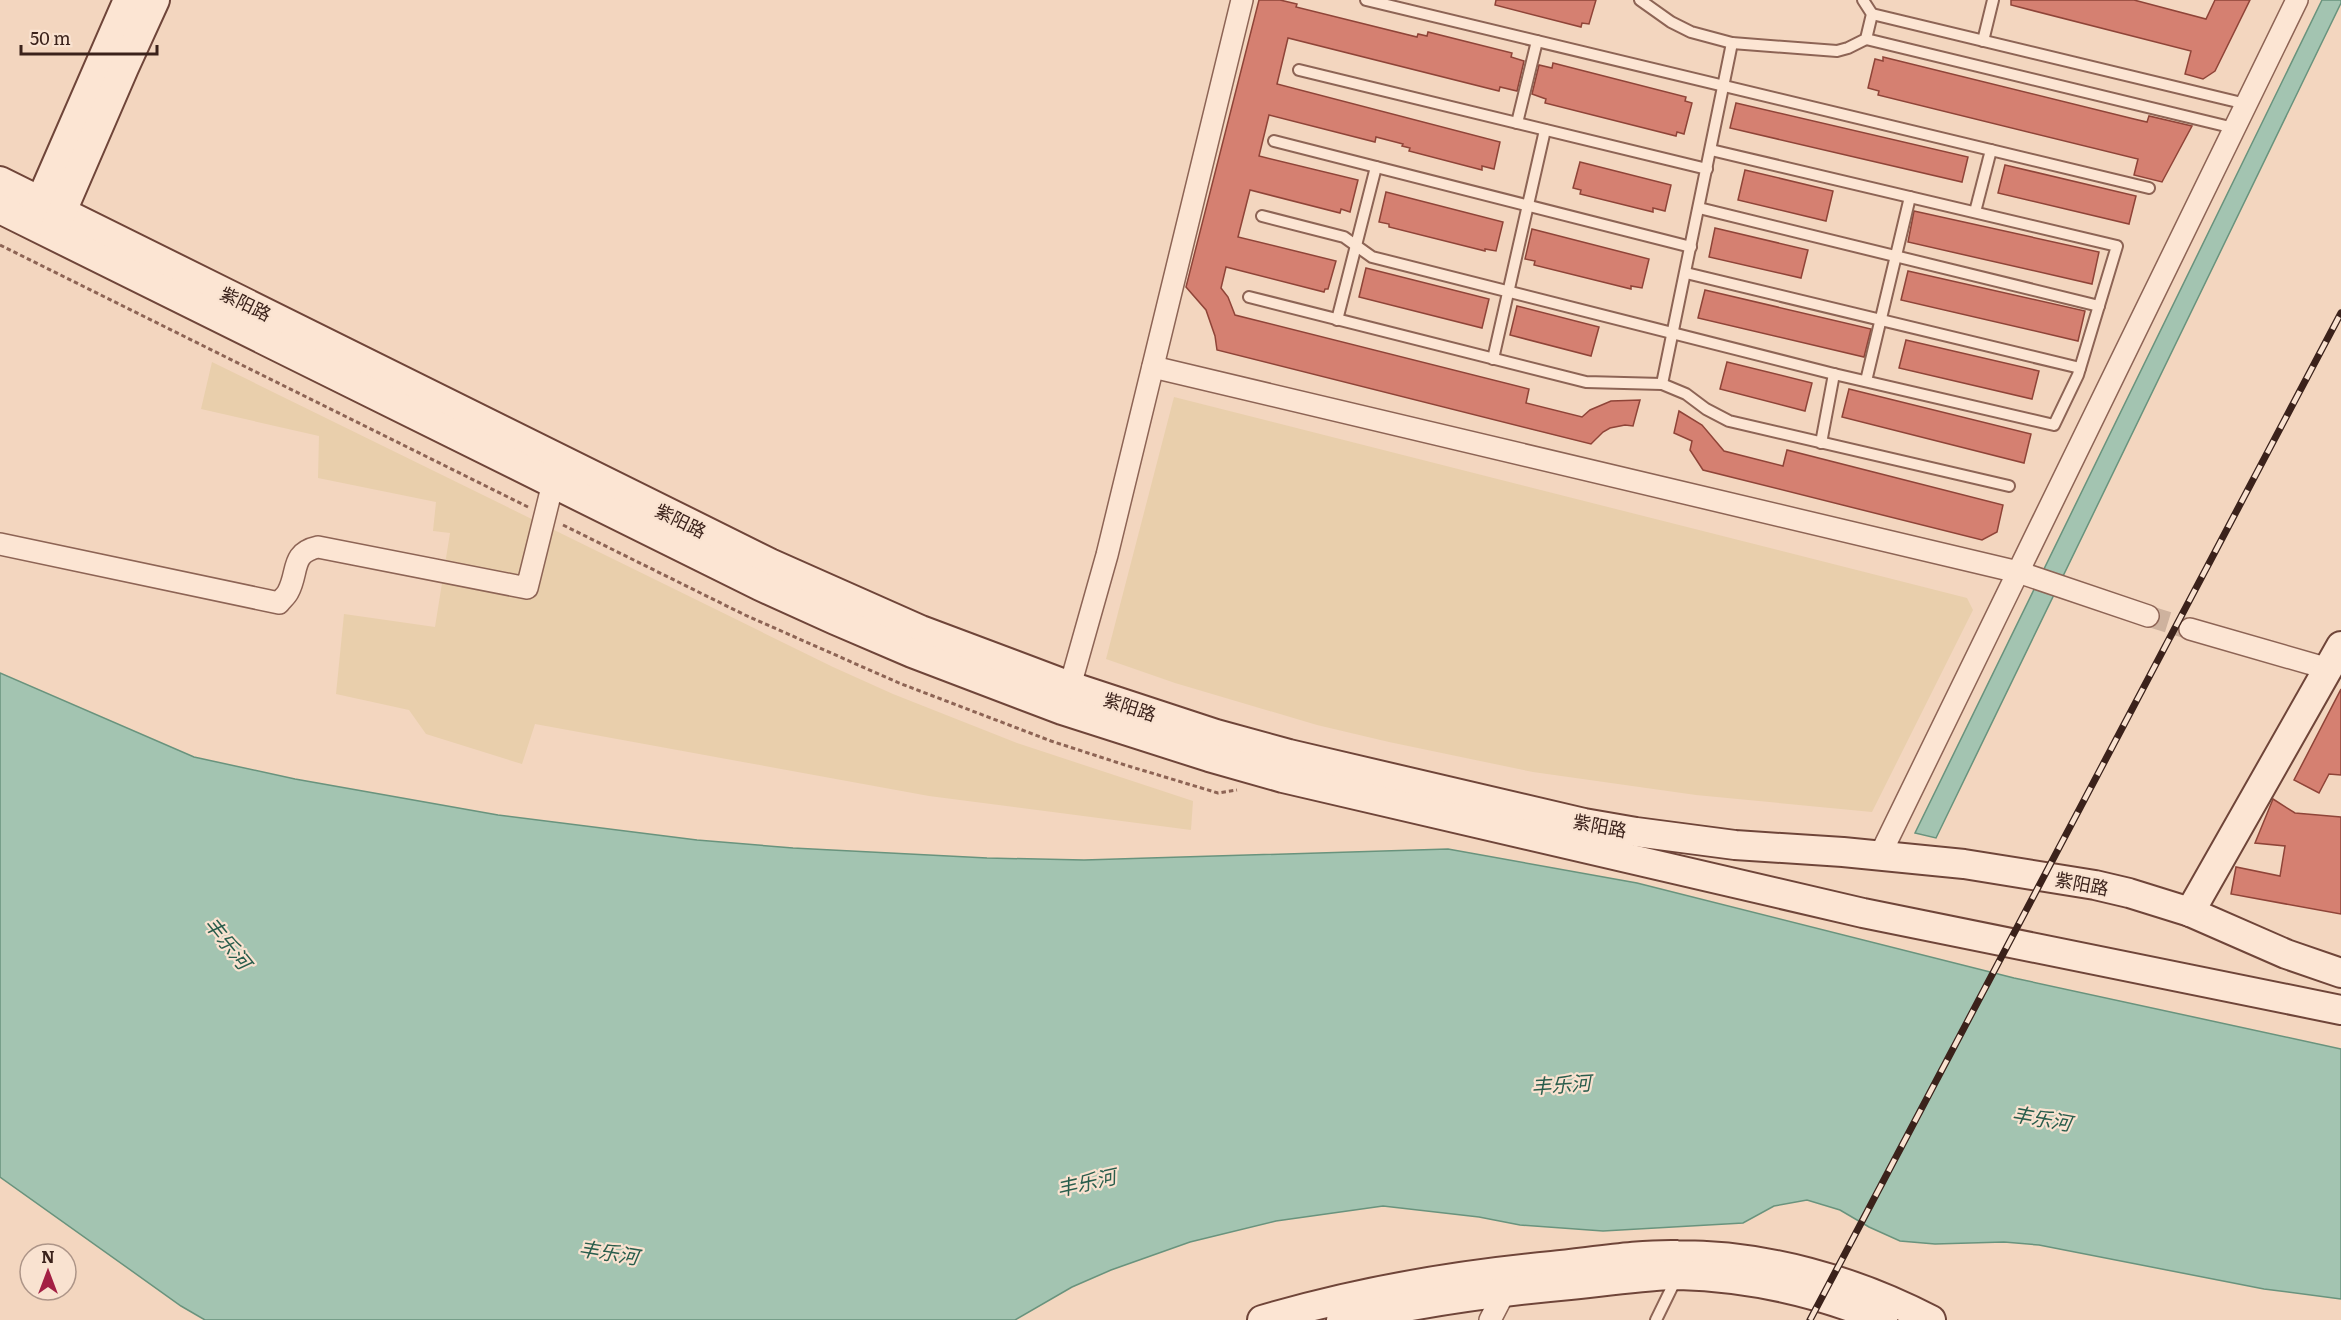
<svg xmlns="http://www.w3.org/2000/svg" width="2341" height="1320" viewBox="0 0 2341 1320" font-family="Literata,'Noto Sans SC',serif">
<rect width="100%" height="100%" fill="#f3d6bf"/>
<!-- farmland -->
<g fill="#e9cfac">
<path d="M212,362l621,305 60,27 124,49 176,58 -2,29 -262,-34 -394,-72 -13,40 -96,-30 -17,-24 -73,-16 8,-80 91,13 15,-94 -17,-2 3,-29 -118,-24 1,-42 -118,-27z"/>
<path d="M1174,397l793,201 6,12 -101,202 -176,-17 -163,-23 -144,-30 -72,-17 -142,-42 -69,-24z"/>
</g>
<!-- water -->
<g fill="#a3c4b1" stroke="#69937d" stroke-width="1.5">
<path d="M2322,0h19v3l-405,835 -21,-5z"/>
<path d="M0,673l194,84 101,22 203,36 199,25 96,8 194,10 97,2 364,-11 189,34 377,95 327,71v250l-77,-10 -225,-44 -35,-3 -69,2 -35,-3 -31,-14 -29,-17 -33,-10 -33,6 -31,17 -140,8 -83,-6 -41,-8 -96,-11 -107,15 -86,21 -79,28 -39,17 -57,33h-810l-24,-14 -181,-129z"/>
</g>
<!-- building -->
<g fill="#d58071" stroke="#8f4438" stroke-width="1.5">
<path d="M1259,0h21l17,4 -1,3 121,30 1,-3 9,2 1,-4 84,21 -1,4 13,4 -7,30 -17,-4 -1,4 -211,-53 -11,46 223,58 -6,27 -12,-3v4l-73,-19 1,-3 -8,-2 1,-2 -27,-7 -1,5 -106,-27 -10,41 99,24 -8,32 -9,-3 -1,4 -90,-23 -12,47 98,24 -8,28h-3l-1,3 -98,-25 -5,21 7,9 7,18 294,74 -3,14 56,14 8,-7 21,-9 29,-1 -7,26 -8,-1 -15,3 -7,4 -12,12 -374,-94 -2,-14 -9,-26 -20,-23z"/>
<path d="M1496,0h100l-7,24 -7,-1 -1,4 -86,-22z"/>
<path d="M2011,0h123l72,19 9,-19h35l-35,71 -12,8 -18,-5 6,-23 -180,-46z"/>
<path d="M1883,57l251,62 13,3 2,-6 43,10 -30,56 -28,-7 4,-16 -260,-64 1,-4 -11,-3 7,-29 8,2z"/>
<path d="M1553,63l133,34 -1,4 7,2 -8,31 -7,-2 -1,4 -131,-33 1,-4 -14,-5 7,-29 13,3z"/>
<path d="M1736,103l232,54 -6,25 -232,-54z"/>
<path d="M1580,162l91,23 -6,26 -12,-3v4l-73,-18 1,-4 -8,-2z"/>
<path d="M2005,165l131,31 -7,28 -131,-31z"/>
<path d="M1745,170l88,21 -7,30 -88,-21z"/>
<path d="M1386,192l117,30 -7,29 -11,-2v2l-96,-24v-3l-10,-2z"/>
<path d="M1914,211l185,41 -7,32 -184,-42z"/>
<path d="M1715,228l93,22 -7,28 -92,-21z"/>
<path d="M1532,229l117,30 -7,29 -11,-2v3l-97,-24 1,-4 -10,-2z"/>
<path d="M1366,268l123,31 -7,29 -123,-31z"/>
<path d="M1908,271l177,40 -7,30 -177,-41z"/>
<path d="M1705,290l166,39 -7,28 -166,-39z"/>
<path d="M1517,306l82,21 -8,29 -81,-21z"/>
<path d="M1906,340l133,31 -7,28 -133,-31z"/>
<path d="M1727,362l85,21 -7,28 -85,-22z"/>
<path d="M1849,389l182,45 -7,29 -182,-46z"/>
<path d="M1679,411l23,14 22,26 59,15 4,-16 216,55 -6,27 -15,8 -279,-70 -13,-20 2,-9 -18,-8z"/>
<path d="M2341,689v86l-12,-1 -10,19 -25,-13z"/>
<path d="M2273,799l22,14 46,4v97l-110,-20 5,-27 44,9 5,-30 -30,-3z"/>
</g>
<g fill="none" stroke-linecap="round" stroke-linejoin="round">
<!-- street-tunnel -->
<path stroke="#ceb29e" stroke-width="21" stroke-dasharray="21 10" stroke-linecap="butt" d="M2148,616l42,13"/>
<defs>
<g id="lane">
<path d="M1366,0l783,188"/>
<path d="M1640,0l31,22 20,10 41,11 105,8 11,-3 18,-9 6,-25 -9,-14"/>
<path d="M1872,14l374,90"/>
<path d="M1866,39l368,89"/>
<path d="M1983,41l10,-41"/>
<path d="M1299,70l408,99"/>
<path d="M1517,123l20,-82"/>
<path d="M1274,141l417,106"/>
<path d="M1699,208l400,98"/>
<path d="M1975,212l16,-62"/>
<path d="M1262,216l82,21 28,20 462,117 220,51 24,-50 39,-129 -406,-96"/>
<path d="M1686,273l394,95"/>
<path d="M1249,297l337,85 76,2 24,10 20,15 23,12 280,65"/>
<path d="M1337,320l39,-153"/>
<path d="M1493,359l52,-229"/>
<path d="M1866,381l44,-184"/>
<path d="M1662,384l70,-341"/>
<path d="M1821,443l13,-69"/>
<path d="M1656,1320l21,-43"/>
</g>
<g id="street">
<path d="M1153,367l865,205 130,44"/>
<path d="M0,544l279,59c3,-4 7,-7 9,-11 11,-20 2,-39 30,-45l209,41 26,-105"/>
<path d="M2190,629l139,40"/>
<path d="M1070,686l37,-131 135,-555"/>
<path d="M1880,855l417,-855"/>
<path d="M1490,1320l15,-29"/>
</g>
<g id="secondary">
<path d="M0,181l770,382 151,67 149,56 146,48 73,20 295,69 52,9 99,13 108,7 121,12 131,21 34,8 61,19 96,42 55,19"/>
<path d="M0,209l760,377 75,34 77,33 150,57 147,47 74,21 580,135 478,97"/>
<path d="M33,218l95,-218"/>
<path d="M54,230l70,-162 31,-68"/>
<path d="M2190,912l151,-266"/>
<path d="M1262,1320c95,-28 192,-45 290,-54 40,-4 86,-12 126,-11 88,0 176,25 253,65"/>
<path d="M1341,1320c76,-17 152,-28 229,-35 36,-3 74,-10 109,-10 69,2 141,17 204,45"/>
</g>
</defs>
<!-- lane casing -->
<use href="#lane" stroke="#8d6455" stroke-width="14"/>
<!-- street casing -->
<use href="#street" stroke="#8d6455" stroke-width="24"/>
<!-- secondary casing -->
<use href="#secondary" stroke="#6f4539" stroke-width="32"/>
<!-- path -->
<g stroke="#8d6455" stroke-width="3" stroke-dasharray="4.5 3" stroke-linecap="butt">
<path d="M0,245l528,262"/>
<path d="M563,525l182,90 154,68 152,58 74,24 93,28 19,-3"/>
</g>
<!-- lane -->
<use href="#lane" stroke="#fce5d3" stroke-width="10"/>
<!-- street -->
<use href="#street" stroke="#fce5d3" stroke-width="21"/>
<!-- secondary -->
<use href="#secondary" stroke="#fce5d3" stroke-width="28"/>
<defs>
<path id="rail" d="M1810,1320l531,-1007"/>
</defs>
<!-- rail casing -->
<use href="#rail" stroke="#3b221b" stroke-width="7"/>
<!-- rail -->
<use href="#rail" stroke="#f9e2d0" stroke-width="4.5" stroke-dasharray="14" stroke-linecap="butt"/>
</g>
<g text-anchor="middle" dominant-baseline="central" stroke-width="4.5" stroke-linejoin="round" paint-order="stroke">
<!-- street labels -->
<g font-size="18" fill="#3b221b" stroke="#f9e2d0">
<text transform="translate(246 303) rotate(26)">紫阳路</text>
<text transform="translate(681 520) rotate(26)">紫阳路</text>
<text transform="translate(1130 706) rotate(18)">紫阳路</text>
<text transform="translate(1600 825) rotate(11)">紫阳路</text>
<text transform="translate(2082 883) rotate(11)">紫阳路</text>
</g>
<!-- water labels -->
<g font-size="20" font-style="italic" fill="#295d4c" stroke="#f9e2d0">
<text transform="translate(229 942) rotate(51)">丰乐河</text>
<text transform="translate(1561 1083) rotate(-4)">丰乐河</text>
<text transform="translate(2042 1117) rotate(10)">丰乐河</text>
<text transform="translate(1086 1181) rotate(-13)">丰乐河</text>
<text transform="translate(609 1251) rotate(9)">丰乐河</text>
</g>
</g>
<!-- north arrow -->
<g transform="translate(48 1272)"><circle r="28" fill="#f9e2d0" stroke="#ad9588" stroke-width="1.5"/>
<path d="M0-4.5L10 22L0 15L-10 22Z" fill="#a31f43"/>
<text y="-9" font-size="16" font-weight="bold" text-anchor="middle" fill="#3b221b">N</text>
</g>
<!-- scale -->
<path d="M21 45v9h136v-9" fill="none" stroke="#3b221b" stroke-width="3"/>
<text x="30" y="45" font-size="18" fill="#3b221b" stroke="#f9e2d0" stroke-width="4.5" paint-order="stroke">50 m</text>
</svg>
